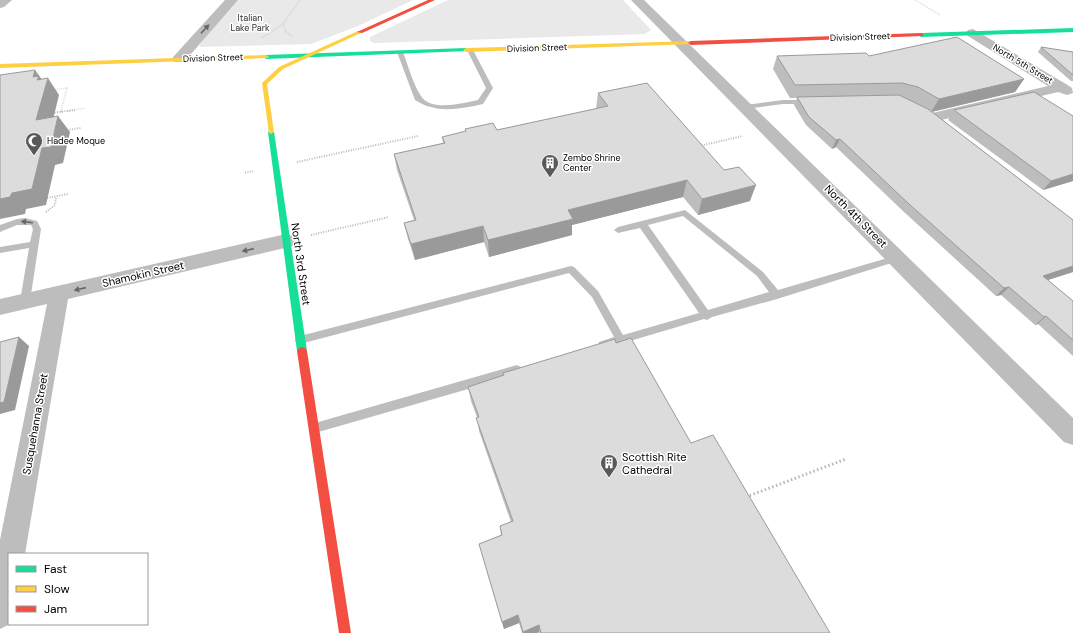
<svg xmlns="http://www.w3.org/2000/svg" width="1073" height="633" viewBox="0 0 1073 633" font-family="'DM Sans',sans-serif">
<rect width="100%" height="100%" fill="#fff"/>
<!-- green -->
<g fill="#e9e9e9">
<path d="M238,0h175l-55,26 -47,18 -112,3 6,-11z"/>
<path d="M448,0h175l28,30 -6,4 -271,9 -4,-2v-4l2,-1z"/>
</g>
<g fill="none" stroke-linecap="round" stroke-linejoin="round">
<!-- path-far2 -->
<g stroke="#b8b8b8" stroke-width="1.5" stroke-dasharray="0.5 1.5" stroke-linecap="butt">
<path d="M915,0l25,15"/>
<path d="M292,36l-6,-4 -3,-8 17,-24"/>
<path d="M262,38l21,-14"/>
<path d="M53,90l14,-2 -6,23"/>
<path d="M68,111l17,-3"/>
</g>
<!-- path-far1 -->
<g stroke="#b8b8b8" stroke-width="2" stroke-dasharray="1 1.5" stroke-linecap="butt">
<path d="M61,112l1,-2"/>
<path d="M52,113l23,-3"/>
<path d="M67,130l14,-2"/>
<path d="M699,146l44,-10"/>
<path d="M297,162l121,-26"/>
<path d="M245,173l8,-2"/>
<path d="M47,198l21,-4"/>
<path d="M46,212l9,-7 1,-8"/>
<path d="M311,235l78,-18"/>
</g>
<!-- path -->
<path stroke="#b8b8b8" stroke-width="3" stroke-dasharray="1.5 2.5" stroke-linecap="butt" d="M746,497l100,-38"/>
<!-- lane -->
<g fill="#bdbdbd" fill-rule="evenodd">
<path d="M470,48l3,2 20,38 -10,16c-23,5 -47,10 -68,-4l-18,-48 1,-1 5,1c5,13 10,32 18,44 10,16 42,7 57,4l8,-12 -19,-38z"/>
<path d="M783,100h26l4,2 -4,2h-26l-37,5 -4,-2 4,-2z"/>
<path d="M685,210l78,62 15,18 120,-35 5,3 -2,2 -124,39 -65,18 -5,3 -3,-1 -101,30 -4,-1 -1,-3 1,-3 15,-5 -22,-40 -23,-24 -269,71 -4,-1 -1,-3 1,-3 4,-1 271,-70 3,1 24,24 25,44 76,-22 -59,-85 -22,5 -4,-3 4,-3zM683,216l74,60 12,16 -61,18 -60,-85z"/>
<path d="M25,218l12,3 4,8 -11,72 -5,4 -5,-4 9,-53 -29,5v-6l30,-5 3,-13 -2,-4h-14l-17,7v-7l17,-6z"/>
<path d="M517,365l4,2 1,3 -1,3 -4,2 -202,58 -4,-1 -2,-4 2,-4 4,-1z"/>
</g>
<!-- street -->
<g fill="#bdbdbd" fill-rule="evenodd">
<path d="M0,0h12l-8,7 -4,1z"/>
<path d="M225,0h13l-54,62h-10l-2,-3 2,-3z"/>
<path d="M631,0h13l429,418v27l-9,-3z"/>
<path d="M973,29l93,55 6,4 1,5 -6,2 -9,-3 -125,30 -5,-2 -3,-3 3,-3 120,-28 -80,-50 -2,-3 2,-3z"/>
<path d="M286,234l7,2 2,5 -2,5 -225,53 -43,255h-16v70h1l-10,5v-89l47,-236 -47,11v-16z"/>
</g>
<!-- fast -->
<g fill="#16e098" fill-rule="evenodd">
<path d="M1073,28v4l-152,5 -3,-2 3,-2z"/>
<path d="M466,48l3,2 -1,1 -202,8 -3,-2 3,-2z"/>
<path d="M271,130l3,2 33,219 -2,3 -3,1 -3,-1 -2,-3 -29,-219z"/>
</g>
<!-- slow -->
<g fill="#ffcf43" fill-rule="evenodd">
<path d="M358,31l5,1 -80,37 -16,15 7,48 -3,2 -2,-1 -7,-50 17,-16z"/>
<path d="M691,41l3,2 -1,1 -227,8 -3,-2 3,-2z"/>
<path d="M266,55l3,2 -1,1 -268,10v-4z"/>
</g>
<!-- jam -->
<g fill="#f24e42" fill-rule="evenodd">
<path d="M428,0h7l-73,33 -5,-1z"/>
<path d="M921,33l2,1v2l-232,9 -3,-2 3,-2z"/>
<path d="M302,347l3,1 2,3 44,282h-12l-42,-282 2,-3z"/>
</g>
</g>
<!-- wall -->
<g fill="#bdbdbd">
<path d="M1041,47l32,5v29h-2l-33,-29z"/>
<path d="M777,56h92l155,23 -9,13 -83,20 141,108v52l-25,8 25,21v55l-35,-32 -3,1 -34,-30 -5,1 -92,-84 -68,-65 -4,2 -26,-24 -12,-20 3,-7h-7l-17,-29z"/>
<path d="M598,93l152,108 -52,14 -15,-18 -111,28v10l-83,22 -5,-15 -69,18 -7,-21 -4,-16 10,-3 -17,-50 -3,-16 49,-11 -1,-6 55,-7 99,-21z"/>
<path d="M954,110l119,6v65l-30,9 -95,-70z"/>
<path d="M616,343l75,100 139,190h-291v-1l-2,1h-15l-3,-10 -15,6 -25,-85 22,-9 -1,-9 11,-4 -32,-91 -2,-14 -6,-16 -3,-14 35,-11v-3z"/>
</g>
<!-- shaded-wall -->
<g fill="#9a9a9a">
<path d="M35,70l11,15 2,-7 11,17 -10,41 -13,-16 -3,-43z"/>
<path d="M1024,79l-9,13 -84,20 8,-13z"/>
<path d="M58,116l12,16 -7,31 -8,2 -9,40 -20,4 -1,5 -25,5v-20l42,-51z"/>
<path d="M840,139l-4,8 -4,2 4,-9z"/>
<path d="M1073,174v7l-30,9 8,-9z"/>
<path d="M687,180l-4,17 -111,28v10l-83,22 -1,-17 80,-30z"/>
<path d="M756,185l-6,16 -52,14 4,-16z"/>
<path d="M483,226l1,16 -69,18 -4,-16z"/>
<path d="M1073,266v6l-38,12 8,-8z"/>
<path d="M1009,287l-8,8 -5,1 8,-8z"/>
<path d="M1046,316l-8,8 -3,1 9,-8z"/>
<path d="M19,337l10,9 -14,64 -15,4v-11z"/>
<path d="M518,615l1,8 -15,6 -2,-7z"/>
<path d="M539,625v7l-2,1h-14v-1z"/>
</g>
<!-- building -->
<g fill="#dcdcdc" stroke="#9a9a9a">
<path d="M957,37l67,42 -85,20 -21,-12 -16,-4 -107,2 -18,-29 89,-3 3,3z"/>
<path d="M1041,47l32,5v23z"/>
<path d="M35,70l-2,7 6,-1 -2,4 11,-2 -12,42 22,-4 -7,31 -9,1 -10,41 -20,4 -2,4 -10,2v-124z"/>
<path d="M647,83l77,87 15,-3 17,18 -54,14 -15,-19 -119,30 5,9 -85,21 -5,-14 -72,18 -7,-21 12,-3 -22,-66 51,-11 -3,-6 24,-6 -1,-2 28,-6 4,7 111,-24 -10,-13z"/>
<path d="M1034,92l39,24v58l-22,7 -97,-71z"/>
<path d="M899,95l29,14 145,111v46l-30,10 30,25v39l-27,-24 -2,1 -35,-30 -5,1 -95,-84 -69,-65 -4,1 -27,-23 -12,-20z"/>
<path d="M19,337l-15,65 -4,1v-61z"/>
<path d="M631,338l60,105 22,-8 117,198h-289l-2,-8 -16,7 -5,-17 -16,7 -23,-78 23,-9 -2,-9 13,-5 -37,-103 3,-1 -11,-30 36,-12 -1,-2 112,-34 1,4z"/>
</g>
<!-- one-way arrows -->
<defs><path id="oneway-solid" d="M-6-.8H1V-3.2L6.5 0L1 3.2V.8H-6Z"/></defs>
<g fill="#686868">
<use href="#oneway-solid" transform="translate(205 29) rotate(-47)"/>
<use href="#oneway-solid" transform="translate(27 222) rotate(-173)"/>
<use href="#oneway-solid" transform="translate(248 250) rotate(167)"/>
<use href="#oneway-solid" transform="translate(80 289) rotate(167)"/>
</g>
<!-- icons -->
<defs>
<symbol id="mosque-pin" viewBox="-11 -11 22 30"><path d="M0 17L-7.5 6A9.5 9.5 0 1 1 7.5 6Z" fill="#595959" stroke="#fff"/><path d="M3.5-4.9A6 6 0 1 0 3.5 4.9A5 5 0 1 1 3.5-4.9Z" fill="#fff"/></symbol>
<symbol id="building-pin" viewBox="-11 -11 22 30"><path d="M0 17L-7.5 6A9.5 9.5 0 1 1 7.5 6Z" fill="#595959" stroke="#fff"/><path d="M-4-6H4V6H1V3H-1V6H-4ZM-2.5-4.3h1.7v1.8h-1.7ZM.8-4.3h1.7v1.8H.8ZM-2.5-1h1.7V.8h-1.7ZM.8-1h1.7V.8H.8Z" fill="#fff"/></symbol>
</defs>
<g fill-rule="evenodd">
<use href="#mosque-pin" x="24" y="131" width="20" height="27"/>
<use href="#building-pin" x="540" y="153" width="20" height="27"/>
<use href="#building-pin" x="599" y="453" width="20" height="27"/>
</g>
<g text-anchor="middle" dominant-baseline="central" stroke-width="3" stroke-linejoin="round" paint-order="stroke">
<!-- far-park labels -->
<g font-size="9" fill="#2e2e2e" stroke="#fff">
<text x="250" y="18">Italian<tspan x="250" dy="10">Lake Park</tspan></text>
</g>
<!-- far-street labels -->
<g font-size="9" fill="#000" stroke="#fff">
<text transform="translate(860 37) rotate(-2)">Division Street</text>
<text transform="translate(537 48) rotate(-2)">Division Street</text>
<text transform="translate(213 58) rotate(-2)">Division Street</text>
<text transform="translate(1023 64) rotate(31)">North 5th Street</text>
</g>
<!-- far-poi labels -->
<g font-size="9" fill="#000" stroke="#fff" text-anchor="start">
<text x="47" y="141">Hadee Moque</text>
<text x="563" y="158">Zembo Shrine<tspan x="563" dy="10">Center</tspan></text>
</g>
<!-- street labels -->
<g font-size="11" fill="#000" stroke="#fff">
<text transform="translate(856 216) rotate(45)">North 4th Street</text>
<text transform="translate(301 264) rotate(82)">North 3rd Street</text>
<text transform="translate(143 274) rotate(-13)">Shamokin Street</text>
<text transform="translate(35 424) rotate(-80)">Susquehanna Street</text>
</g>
<!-- poi labels -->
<g font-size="11" fill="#000" stroke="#fff" text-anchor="start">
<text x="622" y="457">Scottish Rite<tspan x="622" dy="13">Cathedral</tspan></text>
</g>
</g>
<!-- legend -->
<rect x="8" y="553" width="140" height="72" fill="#ffffff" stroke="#999999"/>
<rect x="16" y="566" width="20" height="6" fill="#16e098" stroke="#999999"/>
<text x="44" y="573" font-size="12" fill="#000000">Fast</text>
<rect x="16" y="586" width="20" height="6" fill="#ffcf43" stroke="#999999"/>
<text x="44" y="593" font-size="12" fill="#000000">Slow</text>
<rect x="16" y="606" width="20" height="6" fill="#f24e42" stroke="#999999"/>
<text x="44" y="613" font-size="12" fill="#000000">Jam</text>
</svg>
